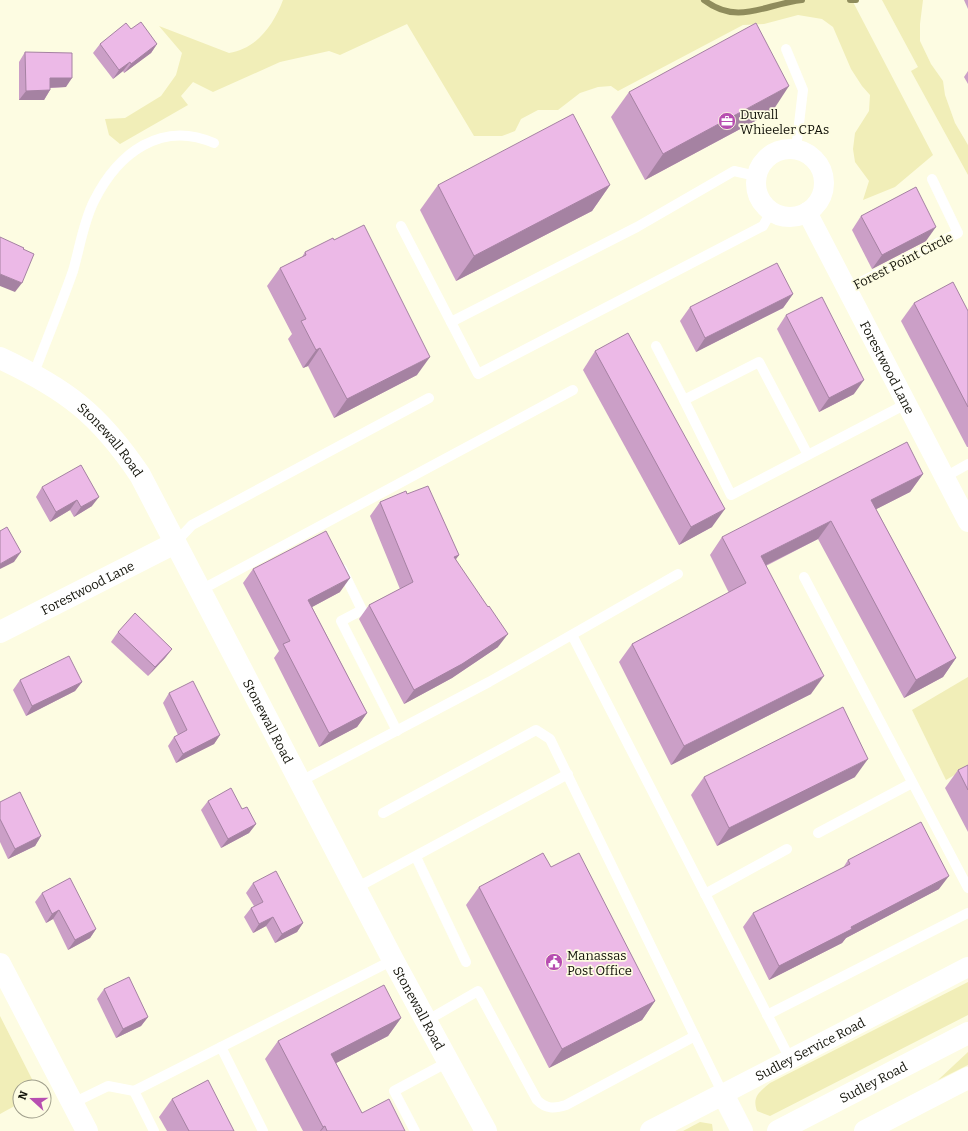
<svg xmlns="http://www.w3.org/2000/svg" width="968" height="1131" viewBox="0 0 968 1131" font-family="Bitter,serif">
<rect width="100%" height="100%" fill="#fdfce2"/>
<!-- green -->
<g fill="#f1eeb8">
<path d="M283,0h569l81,155 -38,32 -32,13 6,-19 -14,-19 -2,-13 2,-16 14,-22 1,-16 -8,-9 -11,-17 -18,-42 -11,-8 -24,-4 -34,9 -21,1 -125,66 -7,-5 -13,1 -18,6 -22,17h-20l-17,9 -6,12 -13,5h-28l-67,-112 -67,31 -11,-4 -49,11 -67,30 -20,-10 -12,14 7,9 -68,39 -11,-9 -4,-16 20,-1 36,-22 15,-21 6,-22 -23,-27 70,27c28,-4 45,-29 54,-53z"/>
<path d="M882,0h41l-3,24v17l11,23 12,17 2,14 10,28 13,22v30l-57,-104 7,-4z"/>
<path d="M968,677v90l-22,13 -34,-70z"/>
<path d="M968,982v33l-198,101 -13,-5c-5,-14 2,-19 13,-28z"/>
<path d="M0,1016l36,71h-16v16l-20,11z"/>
<path d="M968,1052v13l-30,15z"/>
<path d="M700,1122l12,2 1,7h-30z"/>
</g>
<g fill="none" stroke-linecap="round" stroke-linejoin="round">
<!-- stream -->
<g stroke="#8f8c5c" stroke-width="6">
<path d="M704,0c34,26 61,4 98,0"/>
<path d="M850,0h6"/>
</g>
<!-- lane -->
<g stroke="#fff" stroke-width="10">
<path d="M786,49l17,41 -7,59"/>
<path d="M401,226l77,148 285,-148 8,-14"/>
<path d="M847,289l111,-56 -26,-54"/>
<path d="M451,322l186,-95 97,-56 22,5"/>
<path d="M656,346l28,54"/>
<path d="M34,373c13,-34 27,-68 39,-102 7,-24 10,-48 21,-70 24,-48 67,-81 120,-58"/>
<path d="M808,455l-49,-93 -75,38 47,95 175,-91"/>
<path d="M945,477l23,-13"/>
<path d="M175,543l17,-18 237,-127"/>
<path d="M342,569l20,41 -21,11 56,110"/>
<path d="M804,577l164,311"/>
<path d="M199,591l374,-201"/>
<path d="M572,635l218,424"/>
<path d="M301,781l188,-99 189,-108"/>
<path d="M383,813l153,-83 14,9 173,355"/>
<path d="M818,833l94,-50"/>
<path d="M416,857l50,105"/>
<path d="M356,888l212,-114"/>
<path d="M705,894l82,-45"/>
<path d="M767,1015l201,-102"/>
<path d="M426,1021l52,-30 59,109c9,9 17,9 29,5l129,-69"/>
<path d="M221,1047l42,84"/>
<path d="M73,1103l35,-17 26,5"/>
<path d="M154,1131l-20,-40 259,-131"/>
<path d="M415,1131l-21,-40 54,-29"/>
</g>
<!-- street -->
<g stroke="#fff" stroke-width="20">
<circle cx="790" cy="183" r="34"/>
<path id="s1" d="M807,212l161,310"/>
<path id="s2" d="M723,1094l245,-127"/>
</g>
<!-- secondary -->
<g stroke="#fff" stroke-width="22">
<path id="s3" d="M0,358c66,31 99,56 140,117l253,485 93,171"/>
<path id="s4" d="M0,632l175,-89"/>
<path d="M0,964l87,167"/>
<path d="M651,1131l72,-37 19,37"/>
</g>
<!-- primary -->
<g stroke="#fff" stroke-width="22">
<path id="s5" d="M778,1131l190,-98"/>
<path d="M865,1131l103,-53"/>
</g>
</g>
<!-- wall -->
<g fill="#cb9fc7">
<path d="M964,0h4v9z"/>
<path d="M131,29l26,15 -6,9 -27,20 -1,-2 -10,8 -20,-26 7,-9z"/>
<path d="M25,52l41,35 -16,1v2l-6,10h-25v-38z"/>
<path d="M968,71v13l-4,-7z"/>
<path d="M629,92l143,20 -127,68 -34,-63z"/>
<path d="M438,185h172l-18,26 -136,70 -36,-71z"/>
<path d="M861,216l65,25 -54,28 -20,-39z"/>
<path d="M305,252l112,123 -83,43 -26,-52 -5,2 -15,-29 4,-5 -25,-48 13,-18 22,-11z"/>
<path d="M793,294l-10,14 -87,44 -16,-31 10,-14z"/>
<path d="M914,303l54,8v136h-1l-66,-126z"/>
<path d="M786,315l68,79 -35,18 -42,-83z"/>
<path d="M595,351l117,176 -33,18 -96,-175z"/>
<path d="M923,474l-13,18 -34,17 80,149 -13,19 -39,21 -86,-159 -52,27 45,128 -140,71 -52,-103 13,-18 97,-51 -19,-38 12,-18z"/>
<path d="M42,487l50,19 -18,11 -4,-7 -20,12 -14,-25z"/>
<path d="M407,494l52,61 -3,4 42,88 -46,31 -48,26 -45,-85 10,-14 31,-16 -30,-73 10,-14z"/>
<path d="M253,569l87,23 -28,15 55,106 -10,14 -38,20 -45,-89 5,-7 -36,-68z"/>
<path d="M118,632l54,17 -7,9 -17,18 -37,-34z"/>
<path d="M20,680l62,2 -7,9 -49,25 -13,-26z"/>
<path d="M169,693l51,42 -6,9 -38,19 -8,-17 6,-9 4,-2 -15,-32z"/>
<path d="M968,765v67l-23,-44 13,-18z"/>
<path d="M704,777h151l-138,69 -26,-51z"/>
<path d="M208,801l34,8 14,15 -7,9 -28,15 -20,-38z"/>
<path d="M0,802l41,34 -6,10 -27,13 -8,-17z"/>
<path d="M848,860l91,29 -93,49 -4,5 -73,37 -26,-53 10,-14 90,-45z"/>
<path d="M551,867l104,134 -13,19 -93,48 -83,-163 13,-18z"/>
<path d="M253,883l50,40 -6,9 -22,11 -9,-17 -13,7 -9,-16 7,-9 3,-2 -8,-13z"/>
<path d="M42,893l54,36 -6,9 -22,12 -15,-31 -7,4 -11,-21z"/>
<path d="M104,989l44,28 -7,9 -25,12 -19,-39z"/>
<path d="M401,1018l-13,18 -52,27 26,50 43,18h-102l-38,-72 13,-18z"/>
<path d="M172,1099l62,32h-67l-8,-14z"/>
</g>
<!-- shaded-wall -->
<g fill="#a582a2">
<path d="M157,44l-6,9 -27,20 7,-9z"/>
<path d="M130,62l-7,9 -10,8 6,-9z"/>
<path d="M50,78h22l-6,9 -22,1z"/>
<path d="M789,86l-17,26 -127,68 18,-26z"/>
<path d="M50,90l-6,10h-25l7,-9z"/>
<path d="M610,185l-18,26 -136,70 18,-25z"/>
<path d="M936,227l-10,14 -54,28 10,-14z"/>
<path d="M0,274l22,9 -7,9 -15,-6z"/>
<path d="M793,294l-10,14 -87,44 9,-14z"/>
<path d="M320,348l-12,18 -5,2 13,-18z"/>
<path d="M430,357l-13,18 -83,43 13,-19z"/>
<path d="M864,380l-10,14 -35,18 10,-14z"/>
<path d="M923,474l-13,18 -51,26 12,-18z"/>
<path d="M99,497l-7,9 -18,11 7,-10z"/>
<path d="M77,500l-7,10 -20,12 6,-10z"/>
<path d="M725,509l-13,18 -33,18 12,-18z"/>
<path d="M831,521l-13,18 -70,35 13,-18z"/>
<path d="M21,552l-7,10 -14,7v-5z"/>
<path d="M459,555l-10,13 5,-11z"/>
<path d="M350,578l-10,14 -41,22 9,-14z"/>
<path d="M508,634l-10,13 -46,31 -48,26 10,-14z"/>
<path d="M172,649l-7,9 -17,18 7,-9z"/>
<path d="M956,658l-13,19 -39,21 12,-18z"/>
<path d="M824,676l-13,18 -140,71 13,-19z"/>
<path d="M82,682l-7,9 -49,25 6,-10z"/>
<path d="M367,713l-10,14 -38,20 10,-14z"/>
<path d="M220,735l-6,9 -38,19 7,-9z"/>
<path d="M868,759l-13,18 -138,69 12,-18z"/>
<path d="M256,824l-7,9 -28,15 7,-9z"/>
<path d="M41,836l-6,10 -27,13 7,-10z"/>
<path d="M949,876l-10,13 -93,49 -4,5 -73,37 10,-14 72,-39z"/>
<path d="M59,910l-6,9 -7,4 6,-9z"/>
<path d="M273,917l-7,9 -13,7 6,-9z"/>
<path d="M303,923l-6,9 -22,11 7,-9z"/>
<path d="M96,929l-6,9 -22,12 7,-10z"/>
<path d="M655,1001l-13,19 -93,48 13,-19z"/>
<path d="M148,1017l-7,9 -25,12 7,-9z"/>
<path d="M401,1018l-13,18 -69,36 12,-18z"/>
<path d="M325,1126l-4,5h-1l3,-4z"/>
</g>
<!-- building -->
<g fill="#ecb9e7" stroke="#a582a2">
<path d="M141,22l16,22 -26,20 -1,-2 -11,8 -19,-26 26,-21 5,6z"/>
<path d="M756,23l33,63 -126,68 -34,-62z"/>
<path d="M25,52l47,1v25h-22v12l-24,1z"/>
<path d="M573,114l37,71 -136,71 -36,-71z"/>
<path d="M916,187l20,40 -54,28 -21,-39z"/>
<path d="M364,225l66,132 -83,42 -27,-51 -4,2 -15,-29 5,-2 -26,-51 26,-13 -1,-3 28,-14 1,2z"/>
<path d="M0,237l24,11 -1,1 11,5 -12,29 -22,-9z"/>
<path d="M777,263l16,31 -88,44 -15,-31z"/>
<path d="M953,282l15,29v96l-54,-104z"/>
<path d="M822,297l42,83 -35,18 -43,-83z"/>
<path d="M628,333l97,176 -34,18 -96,-176z"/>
<path d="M907,442l16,32 -52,26 85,158 -40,22 -85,-159 -70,35 63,120 -140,70 -52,-102 114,-61 -24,-46z"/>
<path d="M81,465l18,32 -18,10 -4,-7 -21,12 -14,-25z"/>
<path d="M428,486l31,69 -5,2 34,50 1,-1 19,28 -46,30 -48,26 -45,-85 44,-23 -33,-80 26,-11 1,3z"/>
<path d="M7,527l14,25 -21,12v-33z"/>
<path d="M326,531l24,47 -42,22 59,113 -38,20 -46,-89 7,-3 -37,-72z"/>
<path d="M135,613l37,36 -17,18 -37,-35z"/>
<path d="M69,656l13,26 -50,24 -12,-26z"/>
<path d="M193,681l27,54 -37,19 -9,-17 13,-7 -18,-37z"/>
<path d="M843,707l25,52 -139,69 -25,-51z"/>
<path d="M968,765v25l-10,-20z"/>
<path d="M231,788l11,21 5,-2 9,17 -28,15 -20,-38z"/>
<path d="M20,792l21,44 -26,13 -15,-30v-17z"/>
<path d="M921,822l28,54 -98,51 1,2 -73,37 -26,-53 97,-49 -2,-4z"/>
<path d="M543,853l8,14 28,-14 76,148 -93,48 -83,-162z"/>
<path d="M276,871l27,52 -21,11 -9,-17 -14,7 -8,-16 12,-6 -10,-19z"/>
<path d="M70,878l26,51 -21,11 -16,-30 -7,4 -10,-21z"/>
<path d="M129,977l19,40 -25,12 -19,-40z"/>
<path d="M384,985l17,33 -70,36 31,59 27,-14 16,32h-78l-2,-5 -2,1 -45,-86z"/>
<path d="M208,1080l26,51h-45l-17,-32z"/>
</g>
<!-- icons -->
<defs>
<symbol id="office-disc" viewBox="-11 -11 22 22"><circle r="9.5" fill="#b74eb1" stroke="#fdfce2"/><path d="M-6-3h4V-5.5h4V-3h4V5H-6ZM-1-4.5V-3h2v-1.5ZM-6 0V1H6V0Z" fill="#fff"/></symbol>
<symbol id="civic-disc" viewBox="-11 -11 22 22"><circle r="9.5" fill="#b74eb1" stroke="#fdfce2"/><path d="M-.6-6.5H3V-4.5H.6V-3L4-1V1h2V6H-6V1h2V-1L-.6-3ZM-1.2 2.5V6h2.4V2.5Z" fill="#fff"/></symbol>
</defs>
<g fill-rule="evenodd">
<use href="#office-disc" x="717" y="111" width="20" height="20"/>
<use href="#civic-disc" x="544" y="952" width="20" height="20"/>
</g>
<g text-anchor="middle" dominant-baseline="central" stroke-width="3.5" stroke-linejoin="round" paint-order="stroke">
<!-- poi labels -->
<g font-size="13" fill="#121209" stroke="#fdfce2" text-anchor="start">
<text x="740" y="114">Duvall<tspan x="740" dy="15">Whieeler CPAs</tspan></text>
<text x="567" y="955">Manassas<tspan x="567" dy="15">Post Office</tspan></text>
</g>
<!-- street labels -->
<g font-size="13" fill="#121209" stroke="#fdfce2">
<text transform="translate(903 261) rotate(-27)">Forest Point Circle</text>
<text stroke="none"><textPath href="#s1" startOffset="175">Forestwood Lane</textPath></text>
<text stroke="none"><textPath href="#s3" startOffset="139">Stonewall Road</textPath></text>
<text stroke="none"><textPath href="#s4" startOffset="98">Forestwood Lane</textPath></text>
<text stroke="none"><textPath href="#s3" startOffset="463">Stonewall Road</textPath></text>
<text stroke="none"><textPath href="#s3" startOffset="787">Stonewall Road</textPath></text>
<text stroke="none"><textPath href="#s2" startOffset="98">Sudley Service Road</textPath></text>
<text stroke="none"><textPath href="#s5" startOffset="107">Sudley Road</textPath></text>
</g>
</g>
<!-- north arrow -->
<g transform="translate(32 1099) rotate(291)"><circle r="19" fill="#fdfce2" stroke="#9f9e8b"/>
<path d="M0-3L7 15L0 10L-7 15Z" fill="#b74eb1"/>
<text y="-6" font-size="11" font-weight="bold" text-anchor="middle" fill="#121209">N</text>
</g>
</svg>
